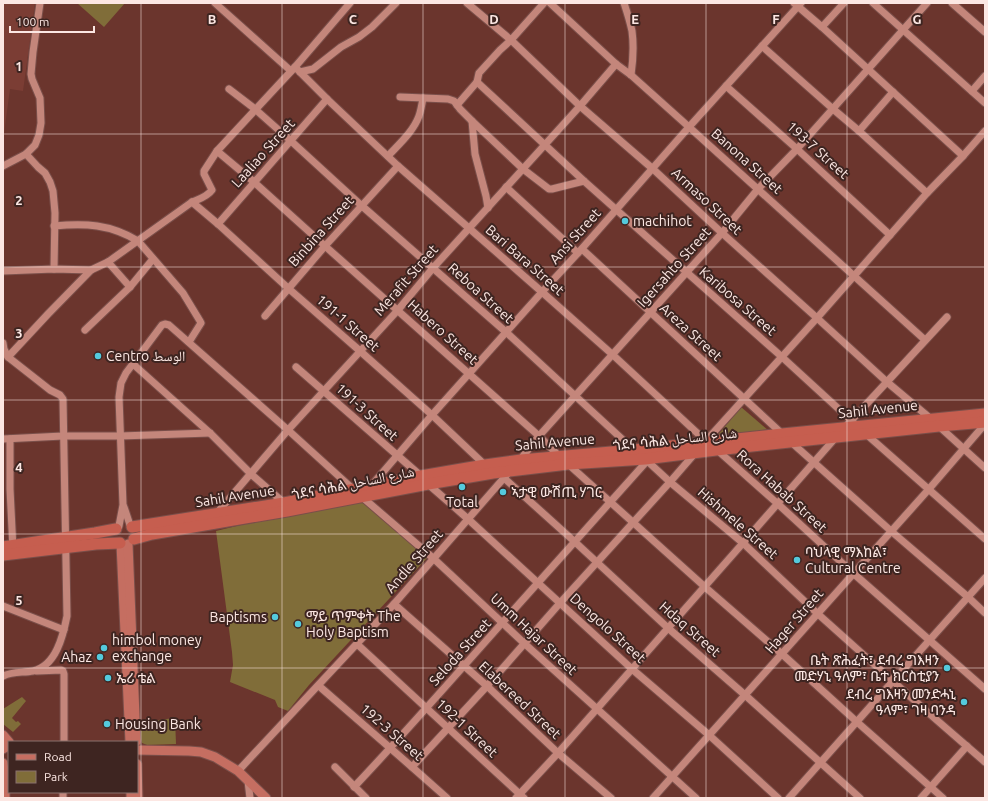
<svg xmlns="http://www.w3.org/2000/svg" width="988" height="801" viewBox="0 0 988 801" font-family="Ubuntu,'Noto Naskh Arabic','Noto Sans Ethiopic',sans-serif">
<rect width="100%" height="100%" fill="#6b352d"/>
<!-- built -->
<path fill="#7b3d34" d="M3,3h32l-12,88 -13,-2 -7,52z"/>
<!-- green -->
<g fill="#806d39">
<path d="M77,3h48l-21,24z"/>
<path d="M741,407l28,24 -51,4z"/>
<path d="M361,496l67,61 -119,128 -21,26 -10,-4 -3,-7 -45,-18 3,-17 -1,-13 -16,-121z"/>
<path d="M22,697l4,4 -14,17 4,4 2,-1 3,3 -8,8 -10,-8v-15z"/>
<path d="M175,718l1,26 -29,1 -5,-2 -1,-3v-18z"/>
</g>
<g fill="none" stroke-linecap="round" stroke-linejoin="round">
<defs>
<g id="minor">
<path d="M215,3l76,68"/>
<path d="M467,3l44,37 69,66 73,63 69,64 95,85 70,64 44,37 33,30 21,19"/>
<path d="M550,3l66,61 15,11 58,52 236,213"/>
<path d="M624,3c3,9 6,19 8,28 2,15 1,30 -1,44"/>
<path d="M794,3l28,24 141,129"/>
<path d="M873,3l112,100"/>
<path d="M952,3l33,29"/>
<path d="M822,27l22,-24"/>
<path d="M762,46l71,63 26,22 68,62"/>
<path d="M295,67l32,32 71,67 144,126 71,63 95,88"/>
<path d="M300,72l13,-3 28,-22 18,-10 13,-10 24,-24"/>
<path d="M477,82l107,99 198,176 84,77 119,105"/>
<path d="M726,86l71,63 93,86"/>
<path d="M229,89l26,20 36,32 71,65 144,126 129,119"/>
<path d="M972,91l13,-15"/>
<path d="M400,97l48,2 6,2 6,8 12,12"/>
<path d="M457,105l20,-23 2,-9 21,-23 11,-10 33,-37"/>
<path d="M859,131l34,-39"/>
<path d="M217,151l37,31 71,64 214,190 21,21"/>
<path d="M26,154l12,13 7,6 5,9 3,9 2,22 -1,56"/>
<path d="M388,156c11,-12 25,-24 31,-40 2,-6 3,-12 4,-18"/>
<path d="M3,166l23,-12 9,-9 4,-10 2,-12 -1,-25 -8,-19 -1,-5 2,-22 7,-49"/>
<path d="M506,187l72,66"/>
<path d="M192,202l26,22 70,64 72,63 72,64 54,51"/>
<path d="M488,208l-2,-12 -11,-42 -3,-33 51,48 26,20h3l32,-8"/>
<path d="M218,224l109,-125"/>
<path d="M54,226c31,-3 56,-2 84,15l45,52 17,28 1,2 -12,19"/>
<path d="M582,249l209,193 100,89 77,66 17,16"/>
<path d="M108,262l22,25"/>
<path d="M3,271l51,-2 37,1"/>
<path d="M265,316l60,-70 73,-80"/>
<path d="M85,330l45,-43 23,-28"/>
<path d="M3,343l1,6 4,8"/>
<path d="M133,364l77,69 41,41 33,29v2"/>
<path d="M296,367l125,109 7,8 40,35 164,150 77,66 69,63"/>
<path d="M848,424l99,-107"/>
<path d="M3,439l60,-3h57l90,-3"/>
<path d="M10,439v50l3,60"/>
<path d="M704,443l113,-125 110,-125 36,-37 22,-25"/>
<path d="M716,449l62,55 75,69 132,116"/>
<path d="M643,457l27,25 73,61 75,71 106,95 61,53"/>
<path d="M520,460l19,-24 183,-203 36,-44 39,-40 130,-146"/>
<path d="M568,464l137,123 77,67 75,68 86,76"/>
<path d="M504,478l71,64 93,86 77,67 115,103"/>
<path d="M371,486l61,-71 110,-123 36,-39 111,-126 112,-124"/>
<path d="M124,507l6,18"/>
<path d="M217,513l71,-83 110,-120 35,-42 147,-162 36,-42"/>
<path d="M119,526l4,-21 -4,-108 2,-14 5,-10 36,-48 3,-1 4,1 119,105 66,60 79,68 92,86 171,154"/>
<path d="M394,604l93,82 71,67 53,45"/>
<path d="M3,606l61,24"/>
<path d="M357,644l167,154"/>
<path d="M37,671l24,-1 2,1 1,3v68"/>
<path d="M3,676c10,-5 20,-3 30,-5 23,-5 30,-35 34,-55l-4,-217 -3,-4 -10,-5 -42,-33 40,-43 43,-44 17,-8 84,-60c7,-3 15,-5 20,-12l-8,-16v-3l13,-20 78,-84 55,-64"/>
<path d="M319,686l93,81 35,31"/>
<path d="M335,767l31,31"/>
<path d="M412,767l75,-81 73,-83 110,-121 26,-30"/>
<path d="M238,771l156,-167 116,-133"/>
<path d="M248,781l2,17"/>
<path d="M354,787c51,-54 99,-109 148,-164 49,-54 97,-108 145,-162"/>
<path d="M63,792v6"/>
<path d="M516,798l42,-45 185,-210 94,-107"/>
<path d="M653,798l276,-309 56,-65"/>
<path d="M789,798l104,-117 92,-103"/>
<path d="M921,798l46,-52"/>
</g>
<g id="major">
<path d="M121,544l9,198"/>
<path d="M128,544l8,198"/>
<path d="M3,735l6,7"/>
<path d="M3,749l3,-2 3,-1"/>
<path d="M137,750l52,1 12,1 14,5 23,14 28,27"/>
<path d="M3,763l2,16v19"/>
<path d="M137,764l1,34"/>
<path d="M131,792v6"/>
</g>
<g id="highway">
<path d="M132,527l152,-24 137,-27 64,-11 36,-5 113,-10 148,-16 203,-20"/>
<path d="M134,539l18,-5 135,-23 141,-27 65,-11 75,-9 77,-5 71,-9 223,-24 46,-4"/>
<path d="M3,547l92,-14 21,-4"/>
<path d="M3,555l93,-11 24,-1"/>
</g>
</defs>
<!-- minor casing -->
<use href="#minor" stroke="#7a4f4a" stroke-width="9"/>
<!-- major casing -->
<use href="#major" stroke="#7a4f4a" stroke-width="11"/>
<!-- highway casing -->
<use href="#highway" stroke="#7a4f4a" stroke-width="13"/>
<!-- minor -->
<use href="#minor" stroke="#c4867b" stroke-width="7"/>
<!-- major -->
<use href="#major" stroke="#c56e61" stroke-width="9"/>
<!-- highway -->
<use href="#highway" stroke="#c65e4f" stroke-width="11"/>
</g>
<!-- grid -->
<path fill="none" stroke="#fce7e3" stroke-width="1" stroke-opacity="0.55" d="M141,3v795M282,3v795M423,3v795M565,3v795M706,3v795M847,3v795M3,134h982M3,267h982M3,400h982M3,534h982M3,668h982"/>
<!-- markers -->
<g fill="#54cadd" stroke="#3e2521" stroke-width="1.5">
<circle cx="625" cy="221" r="4"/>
<circle cx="98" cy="356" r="4"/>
<circle cx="462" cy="487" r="4"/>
<circle cx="503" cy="492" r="4"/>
<circle cx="797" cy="560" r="4"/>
<circle cx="275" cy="617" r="4"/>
<circle cx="298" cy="624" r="4"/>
<circle cx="104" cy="648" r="4"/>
<circle cx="100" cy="657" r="4"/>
<circle cx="947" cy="668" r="4"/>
<circle cx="108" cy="678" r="4"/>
<circle cx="964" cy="702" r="4"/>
<circle cx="107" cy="724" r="4"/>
</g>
<g text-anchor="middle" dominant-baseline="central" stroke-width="4" stroke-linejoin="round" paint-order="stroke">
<!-- street labels -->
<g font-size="14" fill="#fce7e3" stroke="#3e2521">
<text transform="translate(818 150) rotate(42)">193-7 Street</text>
<text transform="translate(263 153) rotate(-48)">Laaliao Street</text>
<text transform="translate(747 161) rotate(42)">Banona Street</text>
<text transform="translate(707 201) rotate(43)">Armaso Street</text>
<text transform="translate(321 231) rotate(-48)">Binbina Street</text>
<text transform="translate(575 236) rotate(-48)">Ansi Street</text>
<text transform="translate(525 260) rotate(41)">Bari Bara Street</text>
<text transform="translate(674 267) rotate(-48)">Igersahto Street</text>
<text transform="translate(406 280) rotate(-49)">Merafit Street</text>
<text transform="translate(481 293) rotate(42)">Reboa Street</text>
<text transform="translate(738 301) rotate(41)">Karibosa Street</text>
<text transform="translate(348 323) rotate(41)">191-1 Street</text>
<text transform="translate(443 332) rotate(42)">Habero Street</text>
<text transform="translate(691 332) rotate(42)">Areza Street</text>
<text transform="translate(878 409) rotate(-6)">Sahil Avenue</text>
<text transform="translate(367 412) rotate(42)">191-3 Street</text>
<text transform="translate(675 439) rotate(-6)">ጎደና ሳሕል شارع الساحل</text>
<text transform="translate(555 442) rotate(-5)">Sahil Avenue</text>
<text transform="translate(353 483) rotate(-11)">ጎደና ሳሕል شارع الساحل</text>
<text transform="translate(782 491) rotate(42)">Rora Habab Street</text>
<text transform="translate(235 496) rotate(-9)">Sahil Avenue</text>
<text transform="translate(738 523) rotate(41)">Hishmele Street</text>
<text transform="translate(414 561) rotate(-49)">Andle Street</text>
<text transform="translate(794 621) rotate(-49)">Hager Street</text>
<text transform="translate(608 628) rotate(42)">Dengolo Street</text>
<text transform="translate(690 629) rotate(41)">Hdaq Street</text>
<text transform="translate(534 634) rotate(43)">Umm Hajar Street</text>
<text transform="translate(460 652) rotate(-48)">Seloda Street</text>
<text transform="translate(520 700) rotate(43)">Elabereed Street</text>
<text transform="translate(467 728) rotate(43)">192-1 Street</text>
<text transform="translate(392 732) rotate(41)">192-3 Street</text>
</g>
<!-- poi labels -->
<g font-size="14" fill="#fce7e3" stroke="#3e2521" text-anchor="start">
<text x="633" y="221">machihot</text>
<text x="106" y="356">Centro الوسط</text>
<text x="511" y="492">ኣታዊ ውሽጢ ሃገር</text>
<text x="462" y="502" text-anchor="middle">Total</text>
<text x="805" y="552">ባህላዊ ማእከል፣<tspan x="805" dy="16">Cultural Centre</tspan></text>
<text x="306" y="616">ማይ ጥምቀት The<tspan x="306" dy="16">Holy Baptism</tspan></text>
<text x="267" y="617" text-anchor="end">Baptisms</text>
<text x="112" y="640">himbol money<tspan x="112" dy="16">exchange</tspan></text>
<text x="92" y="657" text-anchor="end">Ahaz</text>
<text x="939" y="660" text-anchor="end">ቤት ጽሕፈት፣ ደብረ ግእዛን<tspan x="939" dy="16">መድሃኒ ዓለም፣ ቤተ ክርስቲያን</tspan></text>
<text x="116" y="678">ኤሪ ቴል</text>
<text x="956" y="694" text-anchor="end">ደብረ ግእዛን መንድሓኒ<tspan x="956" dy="16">ዓላም፣ ገዛ ባንዳ</tspan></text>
<text x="115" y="724">Housing Bank</text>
</g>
</g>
<g font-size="13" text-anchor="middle" font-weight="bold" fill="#fce7e3" stroke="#3e2521" stroke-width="4" stroke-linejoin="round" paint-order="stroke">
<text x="212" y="24">B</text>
<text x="353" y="24">C</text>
<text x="494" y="24">D</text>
<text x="635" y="24">E</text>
<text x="776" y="24">F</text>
<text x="917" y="24">G</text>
<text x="19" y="71">1</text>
<text x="19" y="205">2</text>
<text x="19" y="338">3</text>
<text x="19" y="472">4</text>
<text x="19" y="605">5</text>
</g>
<!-- border -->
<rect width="988" height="801" fill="none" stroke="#fce7e3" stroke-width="8"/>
<!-- legend -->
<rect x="8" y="741" width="130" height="52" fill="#3e2521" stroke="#8a736f"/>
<rect x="16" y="754" width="20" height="6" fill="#c56e61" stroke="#8a736f"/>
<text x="44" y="761" font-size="12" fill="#fce7e3">Road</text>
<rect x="16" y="771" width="20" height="12" fill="#806d39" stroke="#8a736f"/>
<text x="44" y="781" font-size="12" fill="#fce7e3">Park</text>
<!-- scale -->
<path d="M10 26v6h84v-6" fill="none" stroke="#fce7e3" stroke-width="2"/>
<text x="16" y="26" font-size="12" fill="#fce7e3" stroke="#3e2521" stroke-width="3" paint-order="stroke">100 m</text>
</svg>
